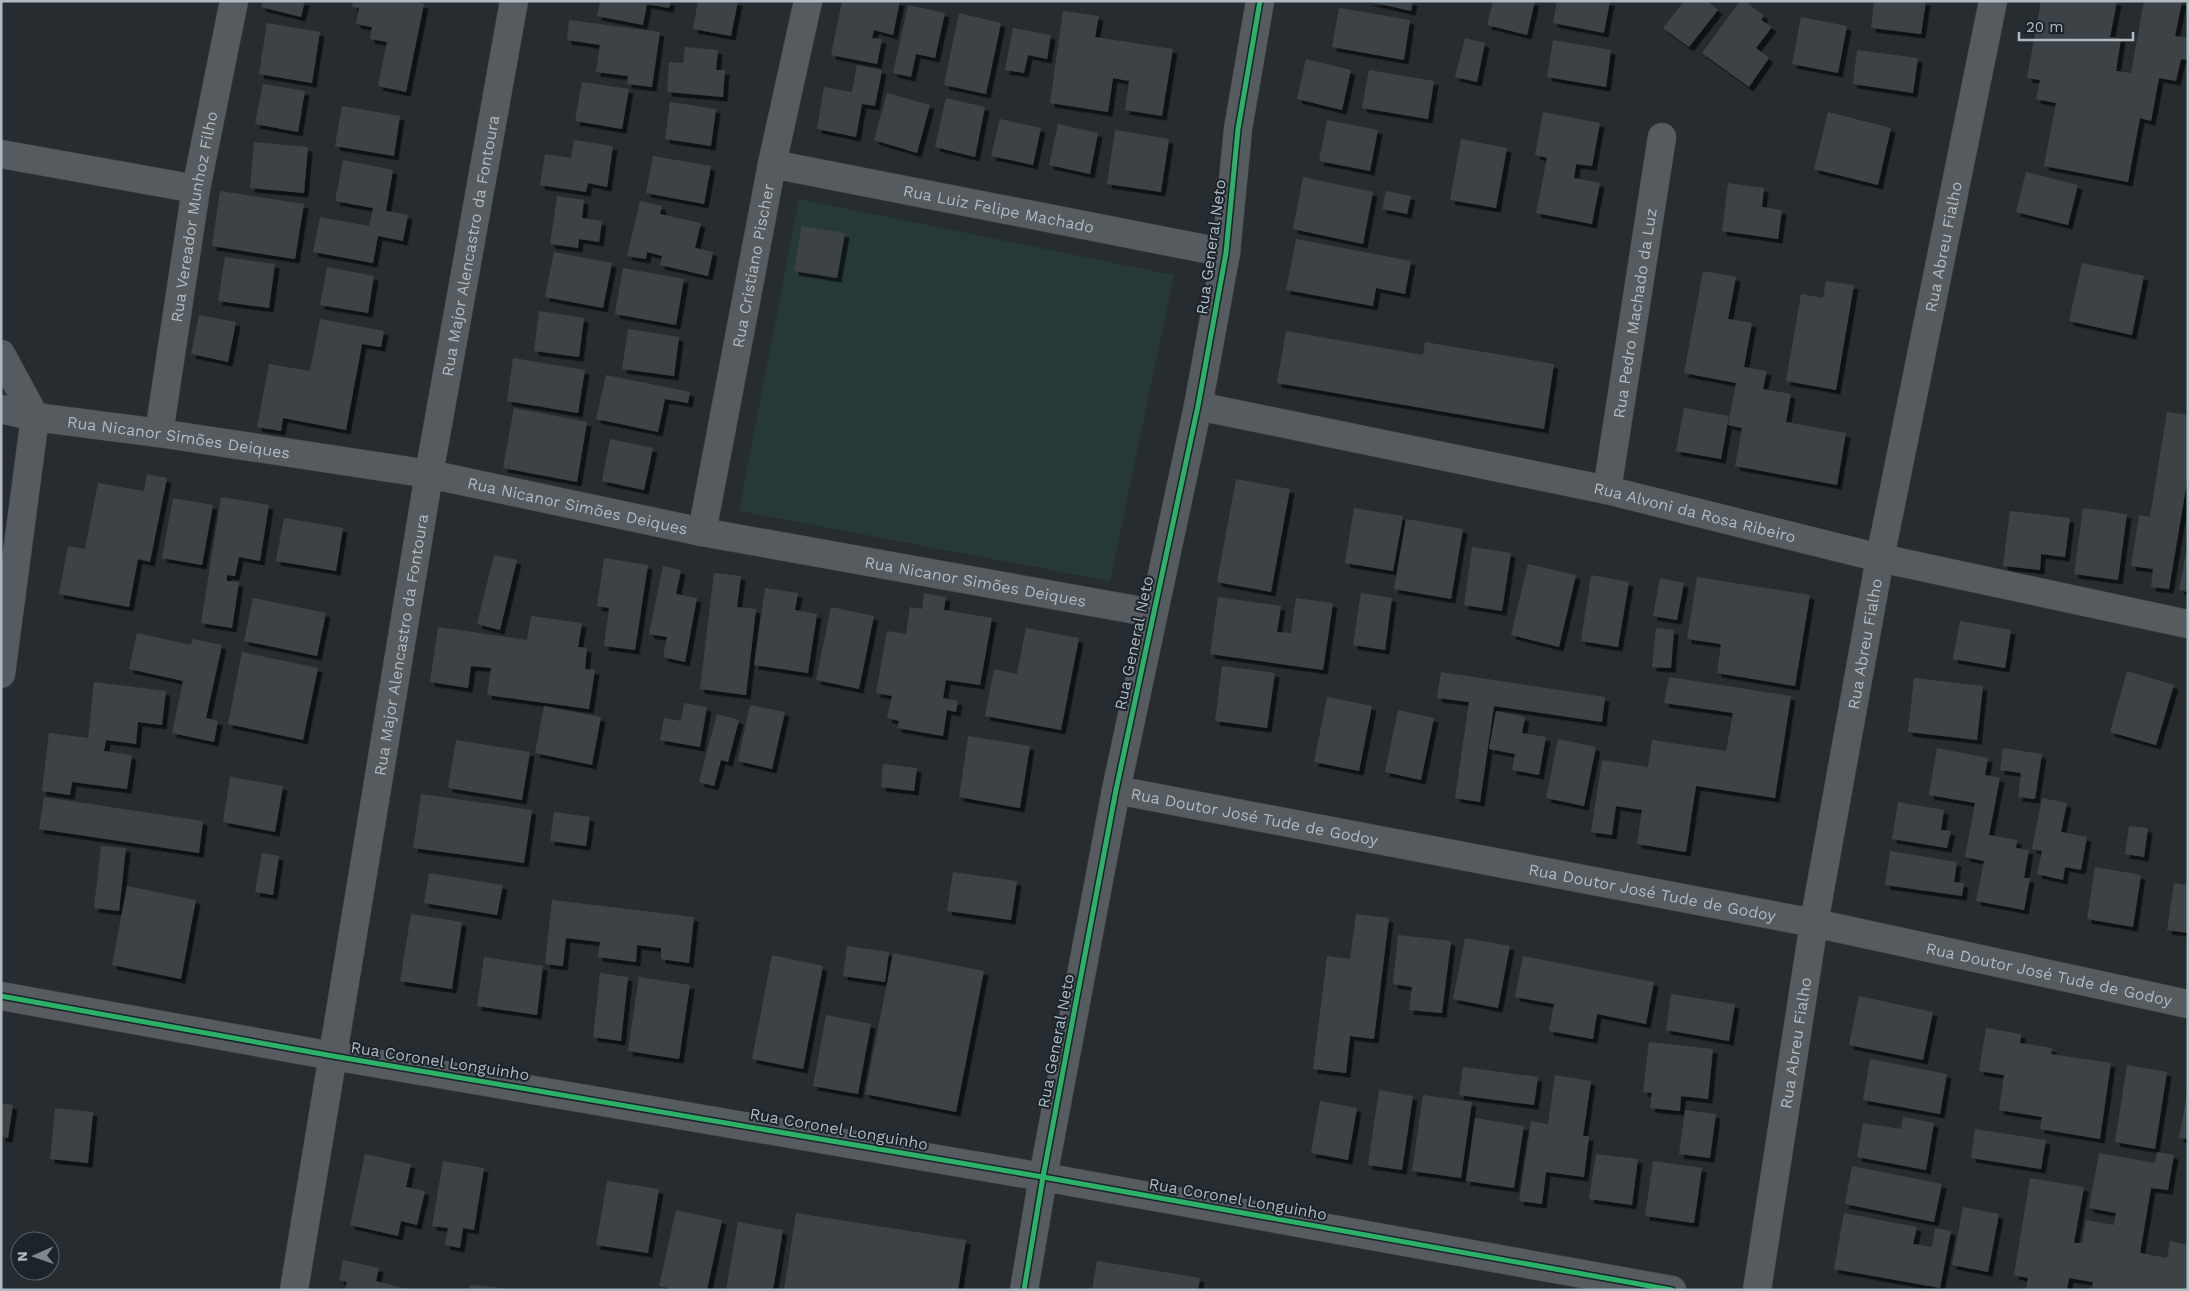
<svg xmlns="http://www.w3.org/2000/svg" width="2189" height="1291" viewBox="0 0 2189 1291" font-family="'Work Sans',sans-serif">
<defs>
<filter id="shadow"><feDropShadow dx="4.5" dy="4.5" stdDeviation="0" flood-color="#0009"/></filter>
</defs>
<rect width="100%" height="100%" fill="#262c30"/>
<!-- green -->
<path fill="#273937" d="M799,199l375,76 -64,306 -371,-70z"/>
<!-- building -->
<g fill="#3d4347" filter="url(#shadow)">
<path d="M263,1h42l-4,16 -40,-10z"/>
<path d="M353,1h57l14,3 -18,88 -28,-6 9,-44 -17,-3 2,-12 -16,-3 3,-16 -7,-1z"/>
<path d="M600,1h71l-2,7 -22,-4 -4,21 -46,-9z"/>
<path d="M698,1h40l-7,35 -38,-7z"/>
<path d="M842,1h58l-7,34 -19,-5 -2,8 10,1 -5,25 -46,-9z"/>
<path d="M1367,1h46l-2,10z"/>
<path d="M1493,1h42l-8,34 -40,-10z"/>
<path d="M1557,1h53l-6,32 -51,-10z"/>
<path d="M1684,1h23l11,9 -29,37 -26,-19z"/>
<path d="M1740,1h5l19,15 -3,4 11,7 -16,21 13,10 -20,29 -47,-34z"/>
<path d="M1874,1h52l-5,33 -50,-6z"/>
<path d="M2041,1h76l-7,36 11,1 -5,33 15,2 13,-72h38l-7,35 13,2v22l-7,-1 -5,22 -17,-3 -8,43 -11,-3 -12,64 -84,-16 12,-63 -20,-4 4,-19 -13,-2z"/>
<path d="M908,5l37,8 -10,45 -19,-4 -5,23 -18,-4z"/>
<path d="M1339,8l71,12 -6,40 -72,-13z"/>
<path d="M1063,11l36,5 -4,21 78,12 -11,67 -37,-6 4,-29 -16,-3 -5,34 -58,-9z"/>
<path d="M959,13l42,10 -15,71 -42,-9z"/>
<path d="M1801,17l46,9 -9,47 -46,-9z"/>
<path d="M569,20l91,12 -8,55 -25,-3 1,-8 -32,-4 4,-27 -33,-5z"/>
<path d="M267,23l53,9 -8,51 -53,-9z"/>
<path d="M1013,28l38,7 -4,24 -19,-4 -4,18 -19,-3z"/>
<path d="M1465,38l20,5 -8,39 -22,-5z"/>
<path d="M1553,40l58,10 -5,37 -59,-10z"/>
<path d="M685,47l33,3 -2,20h9l-2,27 -56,-5 2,-30 14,1z"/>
<path d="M1857,50l61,8 -5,35 -60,-9z"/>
<path d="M1306,59l45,11 -9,40 -45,-11z"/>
<path d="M857,65l25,5 -7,36 -13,-2 -6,33 -39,-8 7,-42 28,5z"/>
<path d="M1369,70l65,11 -6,38 -66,-11z"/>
<path d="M582,82l47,7 -7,40 -47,-8z"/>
<path d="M263,84l42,7 -7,41 -43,-8z"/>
<path d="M887,93l43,12 -13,48 -43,-13z"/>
<path d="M946,98l39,9 -10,50 -40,-10z"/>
<path d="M670,102l46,7 -5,37 -46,-7z"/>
<path d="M342,106l58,10 -6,40 -59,-10z"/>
<path d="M1543,112l57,11 -8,43 -16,-2 -2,14 26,5 -8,41 -56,-11 11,-55 -12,-3z"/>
<path d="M1828,112l63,16 -13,57 -64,-16z"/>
<path d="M1000,119l41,9 -8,37 -42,-9z"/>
<path d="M1327,120l51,10 -8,41 -51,-10z"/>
<path d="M1058,124l40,9 -8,41 -41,-9z"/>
<path d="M1115,130l54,9 -8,53 -54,-8z"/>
<path d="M1461,139l46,9 -11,60 -46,-8z"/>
<path d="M574,140l39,6 -6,41 -19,-4 -2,9 -46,-7 5,-31 26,4z"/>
<path d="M254,142l54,5 -4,46 -54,-5z"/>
<path d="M653,156l58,10 -7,38 -58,-11z"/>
<path d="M343,160l50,10 -7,41 22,4 -5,26 -25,-5 -5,27 -60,-11 7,-35 49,9 4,-18 -38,-7z"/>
<path d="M2026,172l52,13 -10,40 -52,-13z"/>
<path d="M1303,177l70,15 -10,52 -70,-15z"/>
<path d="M1728,183l36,5 -2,19 20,3 -4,29 -56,-8z"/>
<path d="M220,191l84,13 -9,55 -83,-13z"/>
<path d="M1386,191l25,5 -4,18 -25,-5z"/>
<path d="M557,196l27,4 -2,18 20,3 -3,21 -20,-3 -1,9 -28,-4z"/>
<path d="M640,201l22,5 -2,8 41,9 -6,25 18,4 -5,24 -48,-11 2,-9 -15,-4 -1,7 -19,-3z"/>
<path d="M802,226l43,7 -8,45 -43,-7z"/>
<path d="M1296,239l115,22 -6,33 -29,-6 -3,18 -87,-16z"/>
<path d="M554,252l58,11 -9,45 -58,-11z"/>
<path d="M225,257l50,7 -6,44 -51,-7z"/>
<path d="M2082,263l62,13 -12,59 -63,-14z"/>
<path d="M327,267l47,9 -6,37 -48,-8z"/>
<path d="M623,268l61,11 -8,46 -61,-11z"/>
<path d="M1703,271l33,6 -8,42 24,4 -8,44 23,4 -4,18 28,5 -5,28 60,11 -9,52 -102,-19 7,-38 -14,-3 8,-42 -52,-10z"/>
<path d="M1826,281l28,4 -18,105 -50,-9 15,-87 22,4z"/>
<path d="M539,311l45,7 -5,39 -45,-6z"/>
<path d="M199,315l37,7 -8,40 -37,-8z"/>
<path d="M320,319l64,12 -3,16 -19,-3 -16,86 -63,-12 -2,13 -24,-4 12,-63 41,7z"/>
<path d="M628,329l51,8 -5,39 -52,-7z"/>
<path d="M1286,331l137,24 2,-13 129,22 -10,65 -267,-46z"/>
<path d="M513,358l72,12 -7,43 -71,-12z"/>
<path d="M606,375l84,17 -2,11 -23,-4 -7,33 -62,-13z"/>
<path d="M514,408l73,14 -10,60 -74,-14z"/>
<path d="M1684,408l45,8 -8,43 -45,-8z"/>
<path d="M2167,412l21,3v61l-19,113 -18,-2 2,-18 -22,-3 8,-51 11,2z"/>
<path d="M610,439l43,9 -9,42 -42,-9z"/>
<path d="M147,474l20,4 -17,84 -12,-3 -9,48 -70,-13 9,-48 17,3 13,-66 46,8z"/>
<path d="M1236,479l54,10 -19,103 -54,-10z"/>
<path d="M221,497l48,8 -9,56 -21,-4 -4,19 -8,-1v6l12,1 -7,46 -31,-5z"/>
<path d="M173,498l40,7 -11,60 -40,-7z"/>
<path d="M1354,508l49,8 -10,55 -48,-8z"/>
<path d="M2083,508l44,6 -9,66 -44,-6z"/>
<path d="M2010,511l60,7 -5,39 -24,-3 -1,16 -37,-4z"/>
<path d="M284,518l59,10 -7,43 -60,-10z"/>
<path d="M1406,519l57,10 -12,70 -57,-10z"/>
<path d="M1472,547l39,6 -9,58 -38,-6z"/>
<path d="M2187,547h1v45l-9,-2z"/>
<path d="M494,555l23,5 -17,70 -23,-6z"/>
<path d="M604,558l44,7 -13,85 -31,-4 5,-38 -12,-2z"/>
<path d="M1528,564l48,11 -17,72 -48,-12z"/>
<path d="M663,566l18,4 -5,24 21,4 -12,64 -22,-5 4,-20 -18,-3z"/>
<path d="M714,573l27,3 -4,31 19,2 -10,86 -46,-6z"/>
<path d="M1591,575l38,7 -11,65 -37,-6z"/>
<path d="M1697,577l113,18 -15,91 -78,-13 4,-29 -34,-5z"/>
<path d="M1660,578l24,5 -7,37 -24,-4z"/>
<path d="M765,588l33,5 -3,17 22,4 -9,59 -54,-8z"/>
<path d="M924,593l22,4 -2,13 48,8 -12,67 -34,-5 -3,18 15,3 -2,11 -9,-2 -4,26 -46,-8 2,-7 -12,-3 5,-22 -16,-3 11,-62 19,3 4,-27 12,2z"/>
<path d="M1361,593l31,5 -7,52 -32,-5z"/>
<path d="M1218,597l63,9 -4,26 14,1 5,-35 37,5 -10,67 -113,-16z"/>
<path d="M253,598l73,15 -9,43 -73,-15z"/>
<path d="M831,607l43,9 -15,73 -43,-9z"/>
<path d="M531,616l51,7 -4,24 9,1 -2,21 10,1 -6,39 -102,-14 4,-27 -20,-2 -3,22 -38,-6 8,-55 89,13z"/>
<path d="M1960,621l51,9 -6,38 -52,-9z"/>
<path d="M1026,628l53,10 -18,92 -76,-14 9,-47 23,5z"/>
<path d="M1656,628l18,2 -3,38 -19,-1z"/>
<path d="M137,633l54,12 1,-6 30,6 -16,73 12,3 -4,21 -42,-9 11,-52 -54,-12z"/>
<path d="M242,652l76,16 -15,72 -75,-16z"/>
<path d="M1222,666l53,7 -8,55 -52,-7z"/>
<path d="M2127,671l47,14 -18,60 -46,-13z"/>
<path d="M1441,672l164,25 -3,25 -108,-16 -14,96 -25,-4 14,-96 -32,-4z"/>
<path d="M1669,677l122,19 -16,102 -79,-12 -10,66 -49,-8 5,-34 -26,-4 -4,29 -21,-3 11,-72 46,7 4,-27 74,11 7,-38 -69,-10z"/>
<path d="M1914,678l69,8 -6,54 -69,-8z"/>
<path d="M94,682l72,9 -4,34 -24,-3 -2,22 -30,-4 -2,11 28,4 -5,34 -55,-7 -2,13 -28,-4 7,-58 39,5z"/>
<path d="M1327,697l45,9 -13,65 -45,-9z"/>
<path d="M684,703l23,4 -7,40 -40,-7 4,-22 17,3z"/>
<path d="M750,705l35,7 -13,57 -34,-8z"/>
<path d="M544,706l57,11 -9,48 -57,-12z"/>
<path d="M1398,710l36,8 -13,62 -36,-8z"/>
<path d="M1496,711l29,6 -3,16 24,4 -7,38 -27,-5 3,-16 -26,-5z"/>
<path d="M717,714l22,6 -11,42 -7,-2 -7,26 -15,-4z"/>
<path d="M968,736l62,10 -10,62 -61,-11z"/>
<path d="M1558,739l38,8 -12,59 -38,-8z"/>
<path d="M456,740l74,12 -8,48 -74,-12z"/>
<path d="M1937,748l51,10 -3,17 15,3 -11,57 28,5 -1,8 13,2 -5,28h6l-6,32 -48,-9 8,-40 -19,-4 10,-54 -46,-8z"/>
<path d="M2003,748l39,6 -7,45 -17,-2 3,-24 -21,-3z"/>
<path d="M883,764l34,4 -3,23 -33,-4z"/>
<path d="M230,777l53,9 -8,46 -52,-10z"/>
<path d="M421,794l111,16 -8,53 -111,-15z"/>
<path d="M44,797l159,24 -4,32 -160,-24z"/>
<path d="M2042,798l25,5 -6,29 26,5 -6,33 -16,-3 -2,13 -26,-6 5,-23 -10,-2z"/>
<path d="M1898,802l46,8 -3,20 10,1 -4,17 -55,-9z"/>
<path d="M554,812l36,5 -4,29 -36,-5z"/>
<path d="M2129,826l19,2 -4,29 -19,-3z"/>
<path d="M101,846l25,2 -7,63 -25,-3z"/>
<path d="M1890,851l67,11 -3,20 10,1 -2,13 -77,-11z"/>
<path d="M262,853l17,3 -6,39 -18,-3z"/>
<path d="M2095,867l46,8 -8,52 -46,-8z"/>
<path d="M953,872l64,9 -6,39 -64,-9z"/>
<path d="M429,873l74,12 -6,30 -73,-12z"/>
<path d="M2174,883l14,2v48l-21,-3z"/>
<path d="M127,886l69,14 -15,79 -69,-14z"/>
<path d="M552,900l142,17 -5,46 -28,-4v-11l-24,-3 -1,17 -38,-5 2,-15 -34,-4 -3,28 -18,-2z"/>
<path d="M411,914l51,8 -10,67 -52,-8z"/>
<path d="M1356,914l33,4 -15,121 -24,-3 -4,37 -33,-4 14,-113 23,3z"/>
<path d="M1398,935l53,6 -9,72 -33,-3 3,-23 -19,-3z"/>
<path d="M1465,938l45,8 -12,62 -45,-9z"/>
<path d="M847,946l42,6 -4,30 -42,-6z"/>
<path d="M893,953l91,18 -28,141 -91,-18z"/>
<path d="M772,955l51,11 -20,103 -51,-10z"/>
<path d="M1523,956l131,26 -8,42 -49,-10 -4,25 -44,-8 5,-27 -39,-7z"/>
<path d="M484,957l59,9 -6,49 -60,-9z"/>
<path d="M600,973l28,4 -7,64 -28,-4z"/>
<path d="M639,977l51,8 -11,74 -51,-8z"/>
<path d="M1671,994l64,10 -6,37 -63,-11z"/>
<path d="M1859,996l74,16 -10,48 -74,-15z"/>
<path d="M826,1015l45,9 -13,70 -45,-8z"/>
<path d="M1986,1028l35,6 -1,9 32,5 -1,6 60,9 -11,76 -60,-10 2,-12 -43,-7 5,-35 -25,-4z"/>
<path d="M1649,1042l64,7 -5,50 -27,-3 -1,15 -30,-3 2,-15 -9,-1z"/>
<path d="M1870,1059l77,15 -7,40 -77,-14z"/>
<path d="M2127,1065l40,7 -12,77 -40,-7z"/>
<path d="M1463,1067l75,10 -4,28 -75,-10z"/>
<path d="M1555,1075l36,6 -8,55h6l-5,41 -38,-5 -4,32 -23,-3 12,-80 17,3z"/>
<path d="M1379,1090l34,6 -11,74 -34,-5z"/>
<path d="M2187,1094h1v45l-9,-1z"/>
<path d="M1423,1095l49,7 -11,76 -49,-7z"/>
<path d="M1320,1101l37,7 -9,52 -37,-7z"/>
<path d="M1,1103l12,2 -5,33 -7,-1z"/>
<path d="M55,1108l38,4 -5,51 -38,-4z"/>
<path d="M1685,1110l31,4 -6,44 -31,-4z"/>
<path d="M1903,1117l31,6 -8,47 -69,-13 6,-34 38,6z"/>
<path d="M1475,1118l49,8 -10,62 -48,-7z"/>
<path d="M1975,1129l71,11 -5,29 -70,-11z"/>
<path d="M2157,1152l17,3 -6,35 -17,-2 -11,65 27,5 3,-17 18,4v45h-92l-4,-1 1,-7 -24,-4 -2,12h-41l2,-12 -14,-3 16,-97 54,9 -10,56h8l4,-23 28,5 2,-12 -27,-5 10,-55 56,10z"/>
<path d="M365,1154l46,10 -5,23 19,4 -8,34 -16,-4 -3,15 -48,-11z"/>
<path d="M1596,1154l42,5 -6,46 -43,-6z"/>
<path d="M443,1161l41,7 -10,62 -11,-2 -3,20 -15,-3 3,-17 -16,-2z"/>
<path d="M1653,1161l49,7 -8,55 -49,-7z"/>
<path d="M1852,1166l90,18 -8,38 -89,-18z"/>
<path d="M607,1181l52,8 -11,64 -52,-8z"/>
<path d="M1963,1207l36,7 -11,58 -36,-7z"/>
<path d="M676,1210l46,10 -15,70h-31l-17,-4z"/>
<path d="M796,1213l170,27 -8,50h-174z"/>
<path d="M1844,1213l73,14 -4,17 19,3 3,-19 16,3 -11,57 -106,-19z"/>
<path d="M738,1222l45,8 -10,60h-47z"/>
<path d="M343,1260l36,8 -3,13 34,9h-65l2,-8 -8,-2z"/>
<path d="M1097,1261l103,17 -2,12h-106z"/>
<path d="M470,1285l32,3v2h-32z"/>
</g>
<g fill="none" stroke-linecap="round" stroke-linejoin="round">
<defs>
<g id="minor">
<path d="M1,154l195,35"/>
<path id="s1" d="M772,164l454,89"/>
<path d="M1,354l34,63 -34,257"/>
<path id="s2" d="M1198,406l409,84 273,68 308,66"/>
<path id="s3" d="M1,409l34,8 124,16 270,41 273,58 451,81"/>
<path id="s4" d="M159,433l37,-244 38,-188"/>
<path id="s5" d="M1607,490l55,-353"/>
<path id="s6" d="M702,532l70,-368 36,-163"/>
<path id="s7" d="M1116,790l698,133 374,81"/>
<path d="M1,996l332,60 710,121 629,113"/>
<path id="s8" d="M294,1290l135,-816 85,-473"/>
<path d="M1024,1290l19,-113 73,-387 82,-384 28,-153 12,-124 22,-128"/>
<path id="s9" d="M1757,1290l57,-367 66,-365 113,-557"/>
</g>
</defs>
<!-- minor casing -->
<use href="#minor" stroke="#44484b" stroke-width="29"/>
<!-- minor -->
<use href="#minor" stroke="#555b5f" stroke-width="28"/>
<defs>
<g id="cycleway">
<path d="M1,996l332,60 710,121 629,113"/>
<path d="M1024,1290l19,-113 73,-387 82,-384 28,-153 12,-124 22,-128"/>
</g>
</defs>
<!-- cycleway casing -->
<use href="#cycleway" stroke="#1a242a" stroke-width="8"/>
<!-- cycleway -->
<use href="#cycleway" stroke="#2db169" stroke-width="5"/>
</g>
<g text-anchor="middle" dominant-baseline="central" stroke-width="4" stroke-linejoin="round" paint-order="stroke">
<!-- street labels -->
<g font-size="16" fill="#afbac2" stroke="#1a242a">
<text stroke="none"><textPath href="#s1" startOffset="231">Rua Luiz Felipe Machado</textPath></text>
<text stroke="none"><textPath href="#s4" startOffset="219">Rua Vereador Munhoz Filho</textPath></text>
<text stroke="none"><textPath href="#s8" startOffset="1059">Rua Major Alencastro da Fontoura</textPath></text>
<text stroke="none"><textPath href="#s9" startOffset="1060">Rua Abreu Fialho</textPath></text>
<text transform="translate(1211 247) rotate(-82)">Rua General Neto</text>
<text stroke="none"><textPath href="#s6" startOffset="271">Rua Cristiano Pischer</textPath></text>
<text stroke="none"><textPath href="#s5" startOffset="179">Rua Pedro Machado da Luz</textPath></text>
<text stroke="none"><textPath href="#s3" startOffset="180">Rua Nicanor Simões Deiques</textPath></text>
<text stroke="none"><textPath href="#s3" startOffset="585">Rua Nicanor Simões Deiques</textPath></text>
<text stroke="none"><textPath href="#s2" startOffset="508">Rua Alvoni da Rosa Ribeiro</textPath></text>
<text stroke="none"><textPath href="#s3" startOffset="990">Rua Nicanor Simões Deiques</textPath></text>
<text transform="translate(1134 643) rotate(-78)">Rua General Neto</text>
<text stroke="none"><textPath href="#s9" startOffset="655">Rua Abreu Fialho</textPath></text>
<text stroke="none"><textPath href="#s8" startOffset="654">Rua Major Alencastro da Fontoura</textPath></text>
<text stroke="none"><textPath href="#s7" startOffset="141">Rua Doutor José Tude de Godoy</textPath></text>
<text stroke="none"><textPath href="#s7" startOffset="546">Rua Doutor José Tude de Godoy</textPath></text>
<text stroke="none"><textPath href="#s7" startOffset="951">Rua Doutor José Tude de Godoy</textPath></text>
<text transform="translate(1056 1041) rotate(-79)">Rua General Neto</text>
<text stroke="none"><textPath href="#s9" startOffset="250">Rua Abreu Fialho</textPath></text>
<text transform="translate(440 1061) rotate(9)">Rua Coronel Longuinho</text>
<text transform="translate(839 1129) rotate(10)">Rua Coronel Longuinho</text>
<text transform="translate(1238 1199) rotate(10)">Rua Coronel Longuinho</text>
</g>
</g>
<!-- border -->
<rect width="2189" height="1291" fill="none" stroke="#afbac2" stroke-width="5"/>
<!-- north arrow -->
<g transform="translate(35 1256) rotate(268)"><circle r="24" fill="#1a242a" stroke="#566067"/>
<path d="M0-4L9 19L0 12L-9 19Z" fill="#7f888f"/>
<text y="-8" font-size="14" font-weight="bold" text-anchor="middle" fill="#afbac2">N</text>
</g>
<!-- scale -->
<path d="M2019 32v8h114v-8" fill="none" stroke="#afbac2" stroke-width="2.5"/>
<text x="2026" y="32" font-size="15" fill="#afbac2" stroke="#1a242a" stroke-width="4" paint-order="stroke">20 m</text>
</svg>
